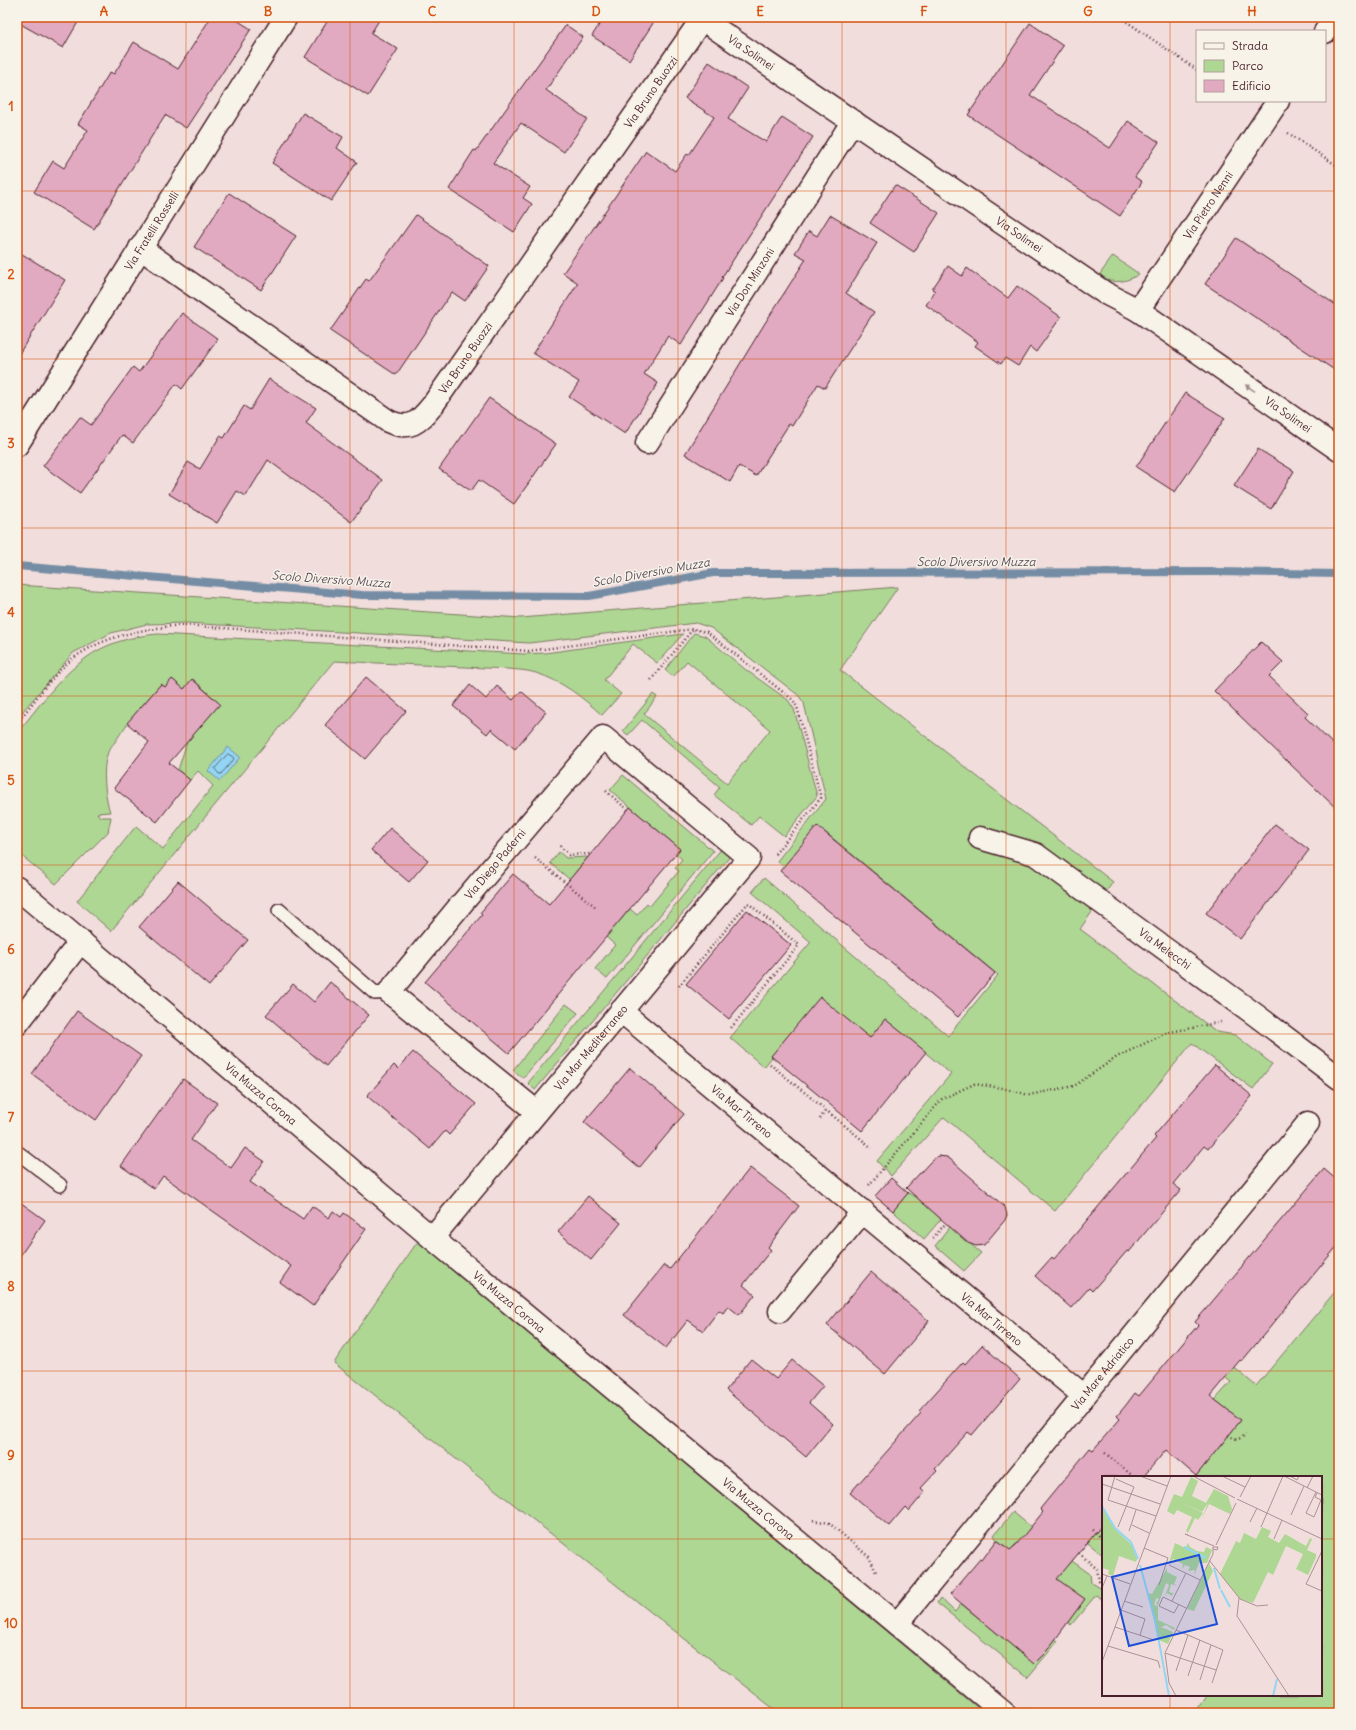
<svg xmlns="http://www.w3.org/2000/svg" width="1356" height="1730" viewBox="0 0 1356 1730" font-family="Delius,sans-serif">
<rect width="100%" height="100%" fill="#f0dddc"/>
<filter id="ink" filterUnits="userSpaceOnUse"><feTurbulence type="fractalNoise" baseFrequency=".025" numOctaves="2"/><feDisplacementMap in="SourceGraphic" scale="8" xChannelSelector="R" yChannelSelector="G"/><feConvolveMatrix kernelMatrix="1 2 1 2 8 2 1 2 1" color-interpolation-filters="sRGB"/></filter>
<g filter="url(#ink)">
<!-- green -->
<g fill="#aed794" stroke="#7c7b60">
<path d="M1113,256l26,18c-12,8 -28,12 -39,0z"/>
<path d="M17,585l504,33 377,-31 -58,83 273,212 -33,47 137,103 18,3 37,29 -19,25 -61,-46 -137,168 -111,-94 -53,59 -14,-15 74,-87 -66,-55 -15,19 -50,-40 -56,69 -34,-29 81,-96 -59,-50 12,-14 184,158 50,-61 -180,-149 -34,41 -7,-6 49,-62 -22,-96 -6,-8 -87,-67 -15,-5 -167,20 -343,-20 -39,1 -36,9 -38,20 -56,65z"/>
<path d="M694,633l11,3 41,34 42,30 6,9 23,87 -33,40 -25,-20 -8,9 -37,-30 6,-8 -78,-67 -14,15 -5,-4 30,-37 4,3 -13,17 83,69 43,-53 -83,-69 -14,16 -8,-7z"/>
<path d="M158,634l366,20 21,-1 138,-19 -26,29 -24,-19 -29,36 17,14 -19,21c-20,-18 -40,-34 -66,-42 -9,-3 -19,-3 -28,-4l-174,-8 -223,270 -34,-30 59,-75 27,23 50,-63 -15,-15 -8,9 -12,-10 9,-28 33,-38 -27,-25 -9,10 -12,-10 -7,8 -4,-3c-17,19 -33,37 -46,58 -3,3 -7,8 -8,13 -5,14 -2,43 3,57l-13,1 3,4h11l-3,15 -52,52 -39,-32v-119c21,-25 42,-56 69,-75 20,-15 47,-22 72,-24z"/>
<path d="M623,775l90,76 -106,128 -12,-10 20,-24 -9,-8 24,-28 7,6 10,-12 3,3 29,-35 -4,-3 7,-9 -6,-5 4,-5 -70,-59z"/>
<path d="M723,847l9,7 -197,236 -7,-7z"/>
<path d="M559,852l7,6 22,-1 -13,16 24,31 -49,-41z"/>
<path d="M566,1004l12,9 -55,65 -10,-8z"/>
<path d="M908,1193l8,4 25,22 -17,20 -31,-28z"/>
<path d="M950,1227l31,26 -17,18 -29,-25z"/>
<path d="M418,1241l566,472h-205l-445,-350z"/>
<path d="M1339,1287v426h-144l12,-18h114v-218h-126l46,-57 -26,-20 16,-18 -40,-32 4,-5 -8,-7 5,-6 64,54z"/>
<path d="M1013,1512l18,15 -3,4 40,35 4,-5 18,13 1,9 10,6 2,-2v13l-7,-5 -25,30 -31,-26 17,-21 -41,-34 -6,6 -13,-10 -3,-5z"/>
<path d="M1103,1524v31l-19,-15z"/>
<path d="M940,1598l15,14 6,-8 4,3 49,40 21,-1 18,-8 5,3 -30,36 -91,-74z"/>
</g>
<!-- water -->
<path fill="#92d6f4" stroke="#758da4" d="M228,747l12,10 -20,24 -12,-10z"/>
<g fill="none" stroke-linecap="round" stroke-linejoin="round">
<!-- shore -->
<path stroke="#67687b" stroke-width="1" d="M228,754l5,3 1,2 -13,15h-2l-4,-5z"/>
<!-- stream -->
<path stroke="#758da4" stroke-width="8" d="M17,566l345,29 227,1 124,-23 504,-1 122,2"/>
</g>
<!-- building -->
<g fill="#e1aac0" stroke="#4a1f2b">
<path d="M17,17h64l-18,31 -46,-26z"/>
<path d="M211,17h21l19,12 -65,99 -21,-13 -71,114 -60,-37 19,-31 11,7 24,-38 -10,-6 32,-52 4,2 20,-32 44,27z"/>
<path d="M330,17h51l-10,16 27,16 -30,47 -63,-39z"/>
<path d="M604,17h53l-28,43 -37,-24z"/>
<path d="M1030,23l33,23 -33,49 80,53 18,-27 31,21 -24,35 7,5 -22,34 -152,-101z"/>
<path d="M566,25l17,12 -37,53 41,29 -23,33 -43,-29 -28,40 37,24 -7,11 9,6 -18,28 -65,-43 25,-39 2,1z"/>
<path d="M709,62l39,26 -20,31 38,23 16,-25 31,20 -91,140 1,1 -42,67 -13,-9 -24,38 14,9 -33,51 -56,-37 10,-15 -46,-29 45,-70 -15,-10 83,-122 29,20 12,-17 2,1 25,-38 -29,-19z"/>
<path d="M303,113l40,24 -6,11 20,14 -26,39 -59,-38z"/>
<path d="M895,185l44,28 -25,39 -44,-29z"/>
<path d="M229,193l67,43 -35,54 -67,-43z"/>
<path d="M416,215l73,51 -24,35 -13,-9 -56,83 -66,-44 36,-52 3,2z"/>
<path d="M830,215l47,28 -31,50 28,19 -49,76 -7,-4 -26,42 -3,-2 -33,52 -17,-10 -9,16 -45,-28 80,-131 41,-64 -11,-6 14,-22 8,5z"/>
<path d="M1236,238l103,69v66l-134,-89z"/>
<path d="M17,251l48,29 -48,77z"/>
<path d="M948,266l14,10 5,-8 41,30 9,-12 44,31 -25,35 -6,-5 -12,19 -13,-8 -4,6 -26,-18 3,-4 -52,-37 9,-14 -3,-2z"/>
<path d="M182,313l36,26 -36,50 -6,-5 -43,59 -11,-8 -42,58 -37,-27 37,-49 11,8 42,-58 6,5z"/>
<path d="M269,379l47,29 -10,15 77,57 -32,42 -83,-62 -22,36 -9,-5 -20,32 -48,-29 19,-32 12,7 20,-33 4,2 20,-32 6,4z"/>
<path d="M1185,393l40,25 -50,74 -39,-25z"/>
<path d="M489,398l67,46 -42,60 -35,-24 -8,11 -32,-22z"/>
<path d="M1258,449l36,22 -23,38 -37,-23z"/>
<path d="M1261,642l22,20 -14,14 39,37 -3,4 34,33v61l-125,-120z"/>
<path d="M366,677l40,34 -41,48 -40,-34z"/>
<path d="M172,679l12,10 8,-10 28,25 -51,59 21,17 -33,42 -43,-34 35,-46 -22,-19 34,-39 4,3z"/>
<path d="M470,685l16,14 11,-13 16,14 8,-9 25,21 -31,37 -24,-20 -4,5 -34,-28z"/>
<path d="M630,807l50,42 -171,204 -84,-71 57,-67 -2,-2 33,-39 36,30z"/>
<path d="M1275,824l34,26 -69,89 -34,-26z"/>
<path d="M817,826l178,147 -37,44 -178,-146z"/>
<path d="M390,828l38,32 -19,22 -38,-32z"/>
<path d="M178,881l70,59 -39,46 -70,-59z"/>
<path d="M747,910l44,35 -62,74 -43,-35z"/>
<path d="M330,982l39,33 -43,51 -60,-51 27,-31 21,18z"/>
<path d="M820,997l50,41 15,-19 41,33 -64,79 -91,-75z"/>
<path d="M77,1011l64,45 -45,64 -64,-46z"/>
<path d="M413,1052l63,52 -27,31 -4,-4 -15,18 -63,-53 27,-31 4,4z"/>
<path d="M1215,1065l37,31 -44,53 -4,-3 -31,38 8,6 -52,62 -2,-1 -35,40 -3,-3 -18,20 -36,-32 17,-19 2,2 18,-21 84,-100 -2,-2z"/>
<path d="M630,1068l54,46 -45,54 -55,-46z"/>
<path d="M183,1079l34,24 -26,37 40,28 14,-20 19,13 -14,21 53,37 9,-13 17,12 4,-7 8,6 3,-4 22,16 -53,77 -33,-24 11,-16 -128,-90 -9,13 -33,-23z"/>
<path d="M938,1156l9,1 3,2 55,48 2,8 -2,5 -21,25 -8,1 -8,-3 -62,-55 26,-28z"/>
<path d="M750,1168l49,38 -31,41 3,3 -28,35 12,10 -16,20 -11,-9 -5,7 -4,-3 -16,21 -15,-11 -22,28 -42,-33 40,-50 6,4z"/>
<path d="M1324,1169l15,13v62l-97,117 -2,-1 -30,36 31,24 -45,56 -30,-26 -23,27h-40v47l-46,55 28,20 -39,53 -12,12 -84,-70 30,-35 2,1 15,-20 13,10 6,-5 27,-33 -3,-3 50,-61 3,2 27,-31 -3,-3 9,-11 9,-12 4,3 59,-71 -3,-3z"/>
<path d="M891,1178l17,15 -15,18 -18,-15z"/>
<path d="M588,1196l33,27 -30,37 -33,-28z"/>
<path d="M17,1200l28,20 -28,40z"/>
<path d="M871,1272l58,49 -44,53 -58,-49z"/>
<path d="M982,1345l38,34 -48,56 -4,-3 -33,37 2,2 -16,17 4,4 -16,19 -4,-4 -16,19 -39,-33 71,-80 -2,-2 44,-49 2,2z"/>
<path d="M751,1359l25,20 16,-19 31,26 -14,17 24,21 -27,33 -80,-67z"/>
</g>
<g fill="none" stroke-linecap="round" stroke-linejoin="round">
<defs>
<g id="lane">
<path d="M279,910l96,83 14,-1"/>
<path d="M17,1152l43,33"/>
</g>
<g id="street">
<path id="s1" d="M699,17l406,276 33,17 201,140"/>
<path d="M1325,32l10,-15"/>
<path id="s2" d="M140,248l248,173c22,10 30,2 44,-15l270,-387"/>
<path id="s3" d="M1138,310l140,-209"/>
<path id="s4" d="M647,443l206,-322"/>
<path id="s5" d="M17,445l269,-428"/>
<path id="s6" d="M980,838l55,16 222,162 82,62"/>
<path id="s7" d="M621,1011l463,385"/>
<path d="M17,1024l64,-83"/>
<path id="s8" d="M432,1238l317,-380 -146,-121 -145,171 -69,84 148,120"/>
<path d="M780,1311l83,-100"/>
<path id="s9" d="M897,1624l411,-501"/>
</g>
<g id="secondary">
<path id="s10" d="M17,888l415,350 572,475"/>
</g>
</defs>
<!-- lane casing -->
<use href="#lane" stroke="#4a1f2b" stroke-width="16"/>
<!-- street casing -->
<use href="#street" stroke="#4a1f2b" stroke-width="25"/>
<!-- secondary casing -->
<use href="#secondary" stroke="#4a1f2b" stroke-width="25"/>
<!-- path -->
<g stroke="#4a1f2b" stroke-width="2.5" stroke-dasharray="1 3" stroke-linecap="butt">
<path d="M1120,17l77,53"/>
<path d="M1288,133l51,34"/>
<path d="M651,680l42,-51"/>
<path d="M17,723c15,-19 30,-40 47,-57 31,-29 77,-37 119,-41l346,26 164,-22 14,3 86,68 4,7 24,91 -47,57"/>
<path d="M606,791l22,19"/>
<path d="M560,846l9,9 21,-1"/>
<path d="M535,858l62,50"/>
<path d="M679,986l69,-83 51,42 -68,83"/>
<path d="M770,1064l102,84"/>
<path d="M820,1119l6,-9"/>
<path d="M869,1185l73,-86 32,-15 28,4 27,7 45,-9 43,-29 49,-24 55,-11"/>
<path d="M933,1238l13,-15"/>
<path d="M1228,1435c8,5 12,5 18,-1"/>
<path d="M1105,1453l29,24"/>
<path d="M813,1520l16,3 40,34 7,15"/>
<path d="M1092,1530l11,9"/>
<path d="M1079,1553l18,16 2,12 4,4"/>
<path d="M1029,1709l6,4"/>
</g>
<!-- lane -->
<use href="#lane" stroke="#f7f3e8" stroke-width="13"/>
<!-- street -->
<use href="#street" stroke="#f7f3e8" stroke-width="22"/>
<!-- secondary -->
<use href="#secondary" stroke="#f7f3e8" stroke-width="22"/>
</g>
<!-- one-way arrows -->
<defs><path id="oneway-solid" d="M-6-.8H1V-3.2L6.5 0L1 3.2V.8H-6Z"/></defs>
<use fill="#a0898a" href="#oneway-solid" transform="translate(1250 388) rotate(-145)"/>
</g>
<!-- grid -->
<path fill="none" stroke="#d8530f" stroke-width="1" stroke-opacity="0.55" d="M186,17v1696M350,17v1696M514,17v1696M678,17v1696M842,17v1696M1006,17v1696M1170,17v1460M17,191h1322M17,359h1322M17,528h1322M17,696h1322M17,865h1322M17,1034h1322M17,1202h1322M17,1371h1322M17,1539h1086M1321,1539h18M1170,1695v18"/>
<g text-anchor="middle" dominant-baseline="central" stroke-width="3" stroke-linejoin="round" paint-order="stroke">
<!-- street labels -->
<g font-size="11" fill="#4a1f2b" stroke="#f7f3e8">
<text stroke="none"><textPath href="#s1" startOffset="63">Via Solimei</textPath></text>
<text stroke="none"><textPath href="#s2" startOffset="737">Via Bruno Buozzi</textPath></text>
<text stroke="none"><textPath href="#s3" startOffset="126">Via Pietro Nenni</textPath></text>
<text stroke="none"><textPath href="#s5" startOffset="253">Via Fratelli Rosselli</textPath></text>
<text stroke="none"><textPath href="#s1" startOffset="387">Via Solimei</textPath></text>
<text stroke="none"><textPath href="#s4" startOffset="191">Via Don Minzoni</textPath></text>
<text stroke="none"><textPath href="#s2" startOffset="413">Via Bruno Buozzi</textPath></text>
<text stroke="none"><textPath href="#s1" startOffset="711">Via Solimei</textPath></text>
<text transform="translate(495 864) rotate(-50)">Via Diego Paderni</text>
<text stroke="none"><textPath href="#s6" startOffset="218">Via Melecchi</textPath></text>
<text stroke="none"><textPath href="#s8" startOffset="248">Via Mar Mediterraneo</textPath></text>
<text stroke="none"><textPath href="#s10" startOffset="319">Via Muzza Corona</textPath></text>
<text stroke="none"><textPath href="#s7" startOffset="157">Via Mar Tirreno</textPath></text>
<text stroke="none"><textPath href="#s10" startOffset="643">Via Muzza Corona</textPath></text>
<text stroke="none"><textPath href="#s7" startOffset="482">Via Mar Tirreno</textPath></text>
<text stroke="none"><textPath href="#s9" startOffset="324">Via Mare Adriatico</textPath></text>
<text stroke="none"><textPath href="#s10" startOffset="967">Via Muzza Corona</textPath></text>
</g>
<!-- water labels -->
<g font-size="12" font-style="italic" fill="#5c4d5d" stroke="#f7f3e8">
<text x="976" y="561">Scolo Diversivo Muzza</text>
<text transform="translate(651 572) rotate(-10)">Scolo Diversivo Muzza</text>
<text transform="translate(331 579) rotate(4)">Scolo Diversivo Muzza</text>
</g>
</g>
<!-- overview -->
<g transform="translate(1102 1476)">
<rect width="220" height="220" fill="#f0dddc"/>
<path d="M89,1l7,4 -6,15 14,7 8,-14 14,7 4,13 -2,5 -21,-10 -7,15 6,-16 -6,9 -22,-10 23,11 -5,7 -3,-2 -7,15 -2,-2 6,-14 -15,-7 -3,5 -7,-4 7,-17 8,3zM0,31l15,24 14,13 6,15 -1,3 -17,-6 -6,20 -5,-2 1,-4 -7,-2zM160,51l9,4 -3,6 11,6 6,-9 21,12 4,-8 2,1 -5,11 9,4v3l-8,18 -12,-6 7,-15 -17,-8 -13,29 -5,-3 -15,31 -13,-4 -20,-25 16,-33 4,2 4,-10 12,6zM73,67l31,15 -20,-11 2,-4 2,4 7,4 7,1 2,-5 6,3 -5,13h-8l-5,13 1,-6 -7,1 2,-4 -5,-2 -3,4 1,-5 -10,-5 -4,4zM107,87l4,8 -19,40 -7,-2zM65,92v4l10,5 -3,7 3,2 -6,-2 -2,8 4,1 -1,3 -5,-3 -2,3 4,-11 -3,-2 -8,22 -2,-1 3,-5 -3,-1 -2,7 4,1v14l17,8 -1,2 -8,-5 -5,2 12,5 -5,12 -9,-4 -12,-47 5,1z" fill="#aed794"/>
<path fill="none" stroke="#92d6f4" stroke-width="2" d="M0,30l13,22 16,14 7,17M82,71l22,11M38,89l15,55 14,76M112,92l6,21M119,114l9,17M171,220l4,-17"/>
<path fill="none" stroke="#ae9195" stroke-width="1" d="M13,0l-7,24 48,16M38,0l27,10M91,0l42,22M120,0l23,11M182,0l38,19M188,0l7,4 2,-4M14,3l18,8 -16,40M0,8l58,20M205,12l6,-12M214,16l-10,21 8,4 7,-17 -6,-3 2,-4M138,21l11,-21M135,23l85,40M189,39l13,-29M148,46l7,-14M30,49l17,8M159,51l22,-51M27,55l7,-21M86,59l-3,-1 29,12M172,63l8,-19M114,69l20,-42M42,72l24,10 -9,27M220,75l-16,33 16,7M107,84l31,39 17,7 11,-1M67,89l31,15M0,98l28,10M0,112l5,-12M137,122l-2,18 52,80M22,125l19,6M70,125l14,-28M77,128l-5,9 -15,-7 4,-9 23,11M19,134l24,9 -5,16M13,151l39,13M74,154l47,20 -11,33M6,170l50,15 2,7M63,177l51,17M0,186l69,-186M74,195l12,-36M86,200l12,-36M98,204l11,-35M74,220l-7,-13 -4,-30 48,-99v-7h5l-1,3 -4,-1"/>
<path fill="#1d4ed8" fill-opacity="0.15" stroke="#1d4ed8" stroke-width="2" d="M97,79l18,69 -88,22 -17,-69z"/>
<rect width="220" height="220" fill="none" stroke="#4a1f2b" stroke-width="2"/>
</g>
<!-- margin -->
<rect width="1356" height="1730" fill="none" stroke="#f7f3e8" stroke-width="44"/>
<!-- legend -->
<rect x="1196" y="30" width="130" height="72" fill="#f7f3e8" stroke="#b29e9c"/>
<rect x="1204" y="43" width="20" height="6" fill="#f7f3e8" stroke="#b29e9c"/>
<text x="1232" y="50" font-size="12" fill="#4a1f2b">Strada</text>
<rect x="1204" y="60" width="20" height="12" fill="#aed794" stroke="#b29e9c"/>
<text x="1232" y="70" font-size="12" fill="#4a1f2b">Parco</text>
<rect x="1204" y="80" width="20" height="12" fill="#e1aac0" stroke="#b29e9c"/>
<text x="1232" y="90" font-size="12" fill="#4a1f2b">Edificio</text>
<rect x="22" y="22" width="1312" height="1686" fill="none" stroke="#d8530f" stroke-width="1.5"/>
<g font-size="13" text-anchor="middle" font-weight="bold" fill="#d8530f">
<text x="104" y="16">A</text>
<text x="268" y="16">B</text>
<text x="432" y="16">C</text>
<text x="596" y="16">D</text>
<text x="760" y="16">E</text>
<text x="924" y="16">F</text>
<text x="1088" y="16">G</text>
<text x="1252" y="16">H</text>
<text x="11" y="111">1</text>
<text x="11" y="279">2</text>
<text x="11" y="448">3</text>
<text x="11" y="617">4</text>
<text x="11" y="785">5</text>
<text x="11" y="954">6</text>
<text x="11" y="1122">7</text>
<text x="11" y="1291">8</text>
<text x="11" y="1460">9</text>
<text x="11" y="1628">10</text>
</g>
</svg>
